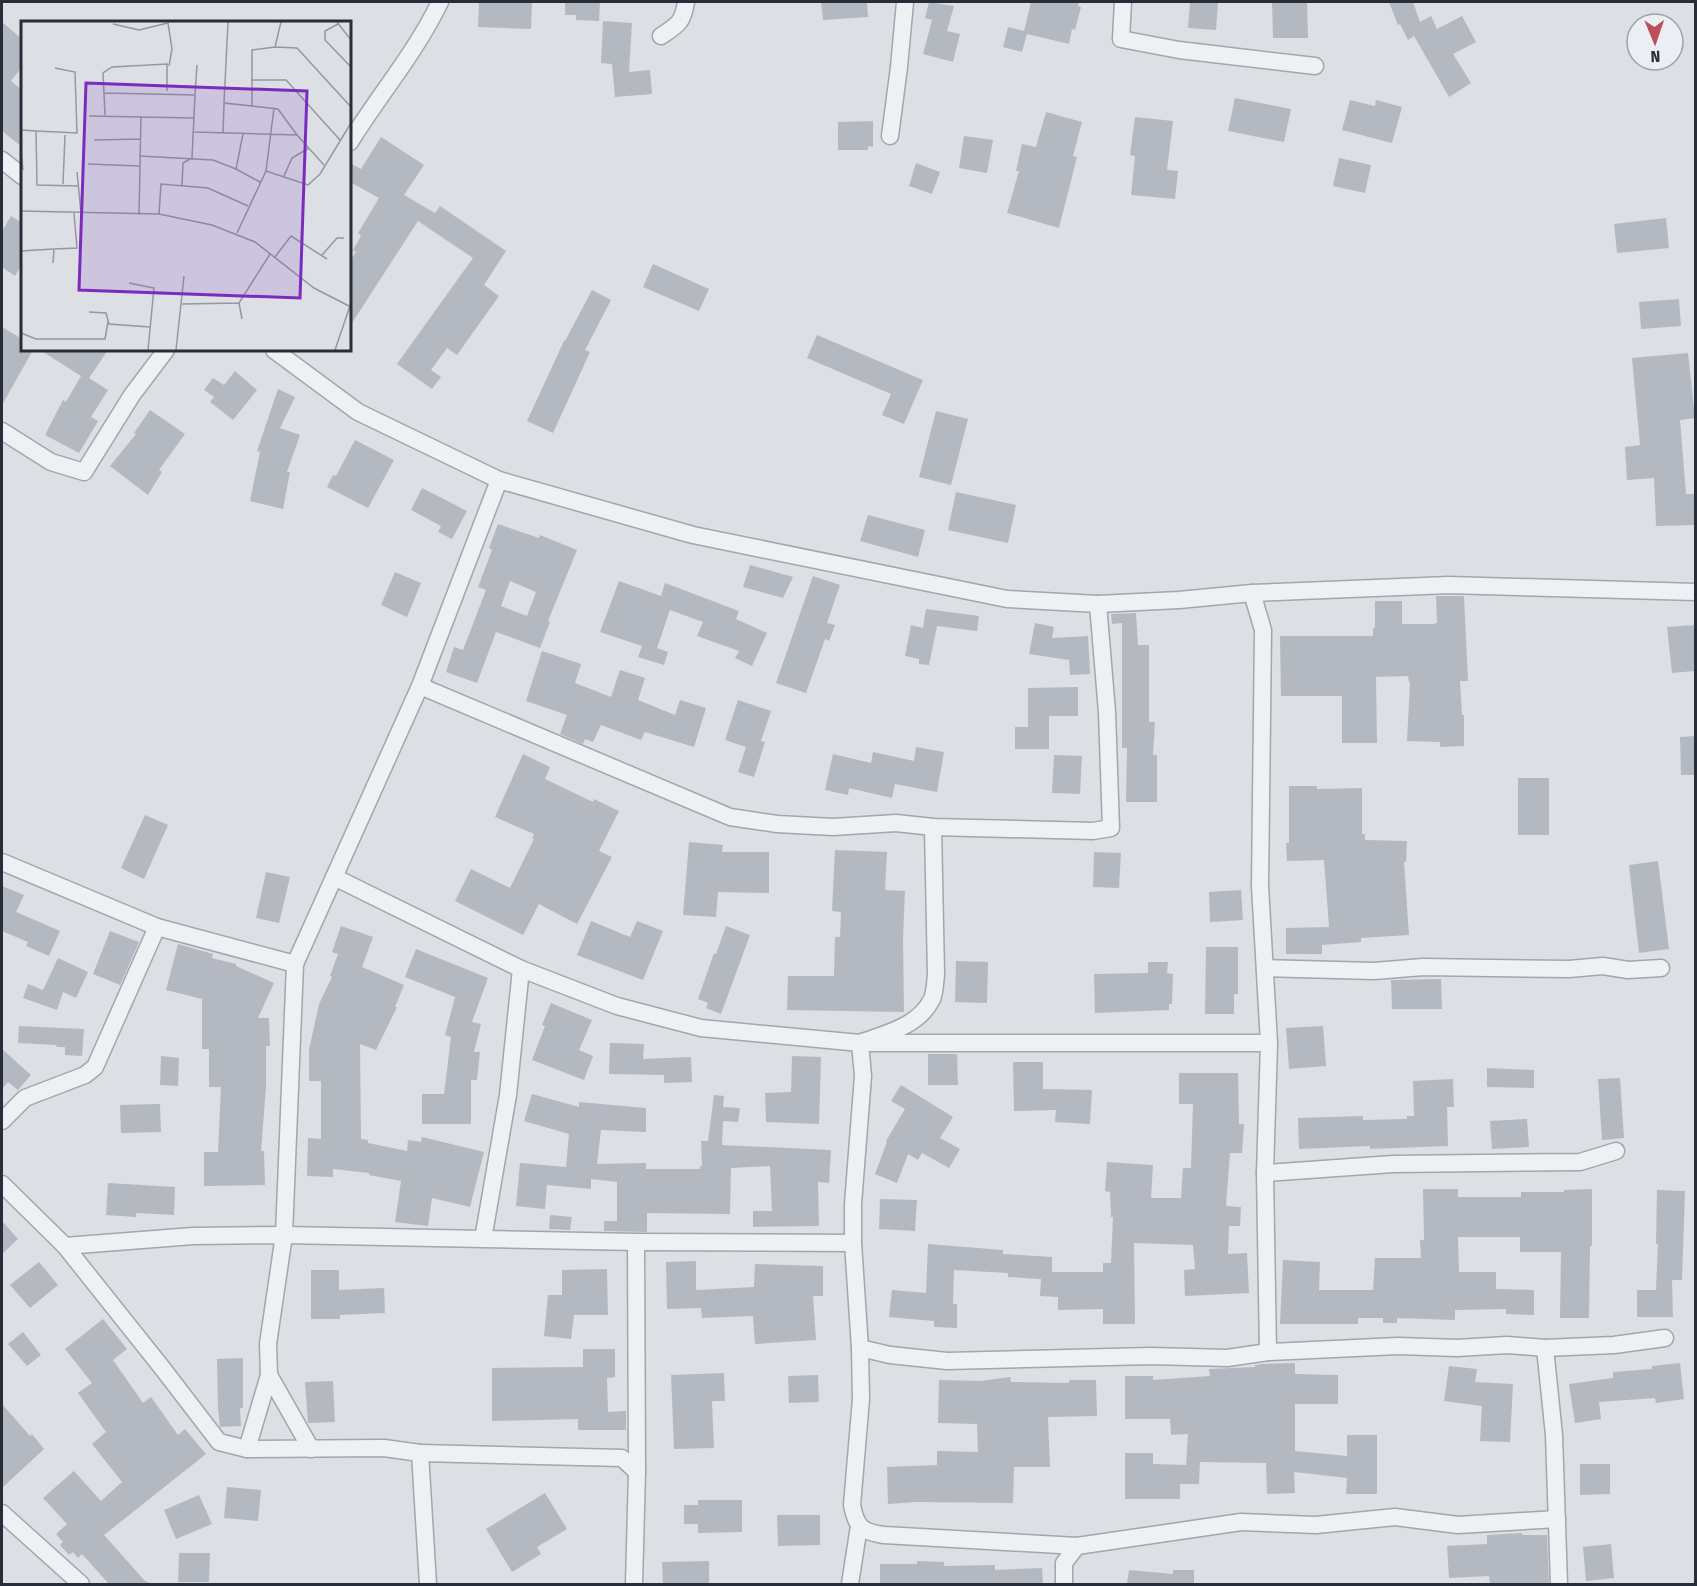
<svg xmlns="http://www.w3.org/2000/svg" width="1697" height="1586" viewBox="0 0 1697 1586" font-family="'Fira Sans Condensed',sans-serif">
<rect width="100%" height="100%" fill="#dcdfe4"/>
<!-- building -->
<g fill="#b4b9c1" fill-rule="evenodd">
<path d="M479,2h53l-1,27 -53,-2z"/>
<path d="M565,2h35l-1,19 -23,-1v-5h-11z"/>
<path d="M821,2h46l1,15 -45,3z"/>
<path d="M929,2l25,4 -7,25 13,3 -7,28 -30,-8 9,-34 -7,-2z"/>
<path d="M1031,2h48l-1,4 3,1 -6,23 -3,-1 -3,15 -42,-10 -5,18 -19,-5 5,-20 16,4z"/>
<path d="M1190,2h28l-2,28 -28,-2z"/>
<path d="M1272,2h35l1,36h-35z"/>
<path d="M1389,2h24l7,20 11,-6 6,13 25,-13 14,26 -23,12 18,29 -22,14 -35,-61 -6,4 -8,-16 -2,1z"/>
<path d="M603,21l29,2 -3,49 21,-2 2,24 -37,3 -3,-33 -11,-1z"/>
<path d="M2,22l20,17v28l-11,14 11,9v57l-20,-16z"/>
<path d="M1235,98l56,11 -7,33 -56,-11z"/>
<path d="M1350,100l25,6 1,-6 26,7 -10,36 -50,-13z"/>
<path d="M1046,112l36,10 -9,34 4,1 -18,71 -52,-15 12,-42h-3l6,-27 14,3z"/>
<path d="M1135,117l38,4 -6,49 11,1 -3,28 -44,-4 4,-39 -5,-1z"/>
<path d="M873,121v26l-5,-1v4h-30v-28z"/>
<path d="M964,136l29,4 -6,33 -28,-5z"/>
<path d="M381,137l43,28 -20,30 31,18 5,-7 66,45 -22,34 15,11 -42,59 -10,-7 -16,22 10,7 -9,12 -35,-25 76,-106 -55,-37 -68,105v-65l6,-9 -3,-2 8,-14 -3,-3 21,-35 -29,-16v-19l11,6z"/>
<path d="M1339,158l32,7 -6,28 -32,-7z"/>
<path d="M916,163l24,9 -8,22 -23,-8z"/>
<path d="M11,216l11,7v41l-7,12 -13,-9v-36z"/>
<path d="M1666,218l3,30 -52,5 -3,-29z"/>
<path d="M653,264l56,25 -10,22 -56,-24z"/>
<path d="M592,290l19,10 -26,50 5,2 -37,81 -26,-12 37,-80h1z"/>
<path d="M1679,299l2,27 -40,3 -2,-27z"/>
<path d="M2,327l20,12v11h11l-31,55z"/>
<path d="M817,335l106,45 -19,44 -22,-9 9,-21 -84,-36z"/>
<path d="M40,350h68l-19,28 19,12 -17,27 7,4 -19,32 -34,-18 18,-35 3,2 15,-26z"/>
<path d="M1688,353l7,65 -15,2 6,74h9v31l-39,1 -2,-48 -27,2 -2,-33 15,-2 -8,-87z"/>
<path d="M235,371l22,19 -24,30 -23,-18 4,-5 -10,-7 9,-12 11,7z"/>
<path d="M278,389l17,8 -15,31 20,7 -13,37h3l-7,37 -33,-8 10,-49 -3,-1z"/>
<path d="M150,410l35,24 -26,36 3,2 -14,23 -38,-29 26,-32 -2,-1z"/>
<path d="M936,411l32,8 -17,66 -32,-8z"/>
<path d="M355,440l39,20 -26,48 -41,-21 6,-12 3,1z"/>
<path d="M422,488l45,23 -15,28 -14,-7 3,-6 -30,-16z"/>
<path d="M956,492l60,13 -8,38 -60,-13z"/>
<path d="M868,515l57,15 -7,27 -58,-16z"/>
<path d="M498,524l41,14 1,-3 37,15 -29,71 2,1 -10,26 -44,-16 -19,51 -31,-11 8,-25 9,3 23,-60 -8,-3 14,-37 -3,-2zM510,581l26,11 -9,24 -26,-10z"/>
<path d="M750,565l43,12 -10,21 -40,-11z"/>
<path d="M395,572l26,11 -14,34 -26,-12z"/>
<path d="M813,576l27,9 -13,38 8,2 -6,16 -4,-2 -19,54 -30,-10z"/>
<path d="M619,581l42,15 4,-13 74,28 -3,8 31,14 -15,33 -17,-8 4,-7 -42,-15 6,-14 -33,-12 -13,38 11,4 -4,13 -26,-8 4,-11 -42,-14z"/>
<path d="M1436,596h28l4,85h-8l2,34h2v31l-24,1v-5l-33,-1 3,-59h-1l-1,-6 -32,1 1,66h-35v-47h-61l-1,-60h93v-8h2v-27h27v23h31l4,-1z"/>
<path d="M926,609l53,7 -2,15 -40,-5 -8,39 -10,-1v-5l-14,-3 6,-31 12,3z"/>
<path d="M1136,613l2,32h11v77h6l-2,33h4v47h-31l1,-54h-5v-125l-10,1 -1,-10z"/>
<path d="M1035,623l19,4 -2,11 36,-2 2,38 -20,1 -1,-15 -40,-6z"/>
<path d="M1695,625v46l-23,2 -5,-46z"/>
<path d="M542,651l39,13 -6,19 36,14 9,-27 25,8 -7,22 37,15 5,-15 26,8 -12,39 -49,-15 -4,8 -40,-15 -8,17 -8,-3 -2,5 -23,-10 7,-19 -41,-14z"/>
<path d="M1078,687v29h-29v33h-34v-22h13v-39z"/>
<path d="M738,700l33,11 -10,30 4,1 -11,35 -16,-5 8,-25 -21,-7z"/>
<path d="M1695,736v39h-14l-1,-38z"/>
<path d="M916,747l28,5 -7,40 -42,-8 -3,14 -43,-10 -1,7 -23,-5 8,-36 38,9 2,-11 41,9z"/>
<path d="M523,754l27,13 -5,12 48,23 1,-3 25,12 -20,40 13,6 -35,67 -38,-20 -16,31 -68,-34 16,-32 39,19 24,-49 -2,-1 2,-4 -39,-17z"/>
<path d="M1054,755l28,1 -2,38 -28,-1z"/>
<rect x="1518" y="778" width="31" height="57"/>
<path d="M1289,786h28v3l45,-1v46h3v6l42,1 -1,21h-2l5,73 -48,3v4l-39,3v9h-36v-26l43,-1 -5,-67 -37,1 -1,-18h3z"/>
<path d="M145,815l23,10 -24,54 -23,-11z"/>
<path d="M689,842l34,3 -1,7h47v41l-51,-1 -2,25 -33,-2z"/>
<path d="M835,850l52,2 -2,38 20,1 -2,46 1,75 -117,-2 1,-34h46l1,-39h5l1,-25 -9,-1z"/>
<path d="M1094,852l27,1 -2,35 -26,-1z"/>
<path d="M1658,861l11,88 -30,4 -10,-88z"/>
<path d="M266,872l24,5 -11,46 -23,-5z"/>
<path d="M2,886l22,9 -8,17 44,19 -11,25 -23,-10 2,-4 -26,-11z"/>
<path d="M1241,890l2,30 -33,2 -1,-30z"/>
<path d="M591,921l39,16 7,-16 26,10 -20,49 -66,-25z"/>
<path d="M341,926l32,11 -11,30 42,18 -9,22h2l-21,43 -16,-6 1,95 7,1v3l39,8 1,-11 13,2 1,-5 62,15 -14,55 -38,-9 -4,28 -33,-4 6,-41 -32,-6v-2l-36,-4v8l-26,-1 1,-38 13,1v-58h-12v-31l10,-46 13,-27 -2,-1 8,-22 -6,-2z"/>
<path d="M726,926l24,9 -29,79 -15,-6 2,-5 -10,-4 16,-46 2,1z"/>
<path d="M110,931l29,11 -19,43 -27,-11z"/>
<path d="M178,944l35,10 -1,4 24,6v2l38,17 -16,35h11l1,28h-4v41l-5,64h3l1,34 -61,1v-34h14l3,-65h-12v-38h-7v-50l-36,-9z"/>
<path d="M1206,947h32v47h-4v20h-29z"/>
<path d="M416,949l72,29 -16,44 9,2 -7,28h6l-3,28h-6v44h-49v-30h22l7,-57 -6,-2 10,-38 -50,-20z"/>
<path d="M58,958l30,14 -12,26 -13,-6 -6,18 -34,-12 5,-14 15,6z"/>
<path d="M956,961l32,1 -1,41 -32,-1z"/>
<path d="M1148,962h20l-1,11 6,1 -1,30h-3v6l-74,3 -1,-39 54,-1z"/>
<path d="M1441,979l1,30h-50l-1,-29z"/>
<path d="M551,1003l41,17 -13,30 14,6 -9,24 -52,-20 13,-34 -3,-1z"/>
<path d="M19,1026l65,3 -2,27 -17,-1v-8h-9l1,-2 -39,-2z"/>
<path d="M1323,1026l3,40 -37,3 -3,-41z"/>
<path d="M610,1043l34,1 -1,15 48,-2 1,25 -28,1v-8l-55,-1z"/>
<path d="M2,1049l29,26 -13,15 -10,-8 -6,7z"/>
<path d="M928,1054h29l1,31h-30z"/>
<path d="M161,1056l18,2 -1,28 -18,-1z"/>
<path d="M792,1056l29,1 -2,67 -53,-2 -1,-29 26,-1z"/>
<path d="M1013,1062h30v27l49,1 -2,34 -35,-2 1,-12 -42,1z"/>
<path d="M1487,1068l47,2v18l-47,-1z"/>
<path d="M1179,1073h59l1,51h5l-2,29h-12l-4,53 15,1 -1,19h-11l-1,28 19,-1 2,40 -64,3 -1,-26 11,-1 -2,-24 -59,-2 1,81h-32v-15l-45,1v-13l-18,-1 1,-17 -33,-2v-4l-54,-3 -1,34h4v24l-23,-1v-6l-45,-4 3,-27 34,3 2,-49 75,6v4l49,3v15h51v-9h8l2,-46h-2l-1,-25 -5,-1 2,-29 46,3 -2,33h30l2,-30h8l2,-64h-14z"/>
<path d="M1620,1078l4,60 -22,2 -4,-61z"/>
<path d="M1453,1079l1,28h-7l1,39 -78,3v-3l-71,3 -1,-31 65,-2v4l44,-1v-3h7l-1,-35z"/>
<path d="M901,1085l52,32 -13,21 20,11 -11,19 -27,-15 -4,7 -10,-6 -11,29 -22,-9 12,-32 -1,-1 19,-32 -14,-8z"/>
<path d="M532,1094l47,13v-5l67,6v24l-45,-2 -4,34 49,-1v6h54v-3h2l-1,-25h7l6,-46 10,1 -1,11 17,1 -2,14 -15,-1 -1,24 109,5 -2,33 -11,-1 1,44 -66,1v-16h19l-2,-45 -39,2 -1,46 -83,-1v19l-43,-1v-10h13v-39l-26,-3v10l-44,-4 -2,24 -29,-3 4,-43 46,4 3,-33 -45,-13z"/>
<path d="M160,1104l1,28 -40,1 -1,-28z"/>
<path d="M1527,1119l2,28 -37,2 -2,-28z"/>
<path d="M108,1183l67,4 -1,28 -38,-2v4l-30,-2z"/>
<path d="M1423,1189h35v8h63v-5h43v-2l28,-1v57h-2l-1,72h-29l1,-66h-41v-15h-62l1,35h37v17l38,1v25l-28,-1v-5l-51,1v10l-58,-2v5h-14v-5h-25v6h-78l3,-64 37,2 -1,28h54l2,-32h46l-1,-18h4z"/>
<path d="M1657,1190l28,1 -3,89h-10l1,37h-36v-27h19l2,-46h-2z"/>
<path d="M880,1199l37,1 -2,31 -36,-2z"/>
<path d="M550,1215l22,2 -2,13 -21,-1z"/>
<path d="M2,1221l16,18 -16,15z"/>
<path d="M696,1261v29l58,-3 1,-23 68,2v30h-10l3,44 -61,4 -2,-28 -51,2 -1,-10 -34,1 -1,-47z"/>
<path d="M39,1262l19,23 -28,23 -20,-23z"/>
<path d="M607,1269l1,46h-34l-3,24 -27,-3 4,-41h14v-25z"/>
<path d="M311,1270h28v20l45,-2 1,25 -45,2v4h-29z"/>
<path d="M103,1319l24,30 -14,11 30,43 8,-6 27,38 7,-6 21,25 -102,81 41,46 7,3h-43l-27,-30 -4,4 -5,-6 -4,3 -9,-10 3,-3 -7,-8 11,-10 -24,-26 31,-27 27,30 21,-19 -30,-38 14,-12 -28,-39 14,-10 -27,-34z"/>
<path d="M23,1332l18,23 -14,11 -19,-22z"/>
<path d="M583,1349h32v28l-8,1 1,34 18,-1v19h-48v-11l-86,2v-53l91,-1z"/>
<path d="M243,1358v50h-3l1,18 -21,1 -2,-18 -1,-50z"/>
<path d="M1295,1363v11l43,1v29h-43v47l52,5v-21h30v59h-31l1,-16 -53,-6 1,21 -28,1 -1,-31 -66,-1 -1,22h-19v15h-55v-46h28v11l33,1 2,-31 -17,1 -1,-16h-45v-43h28v4l57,-4 -1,-7 46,-2v-2l6,-1z"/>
<path d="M1680,1363l4,36 -28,4 -1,-5 -56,4 2,17 -26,4 -6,-39 44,-6v-6l39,-3v-3z"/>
<path d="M1449,1366l28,3 -2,13 38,2 -3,58 -30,-1 2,-35 -38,-5z"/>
<path d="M724,1373l1,28h-13l2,47 -40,1 -3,-74z"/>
<path d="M818,1375l1,27 -30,1 -1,-27z"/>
<path d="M1010,1377l1,5 58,1v-3h27l1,36 -49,1 2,50h-36l-1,36 -96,-1 -29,2 -1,-37 50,-2v-14l41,1 -1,-28 -39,-1 1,-43 42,1z"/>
<path d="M333,1381l2,41 -27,1 -3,-41z"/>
<path d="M2,1404l28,32 2,-2 12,15 -42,39z"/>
<path d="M1580,1464h30v30l-30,1z"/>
<path d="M227,1487l34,3 -3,31 -34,-3z"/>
<path d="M545,1493l22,36 -30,18 4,7 -29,18 -26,-43z"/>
<path d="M199,1495l13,29 -36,15 -12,-29z"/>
<path d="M698,1500h44v32l-44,1v-9h-14v-19h14z"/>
<path d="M777,1515h43v30l-42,1z"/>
<path d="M1522,1533v2h25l2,49h-59l-1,-8 -40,2 -2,-32 40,-2v-9z"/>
<path d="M1611,1544l3,34 -28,3 -3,-34z"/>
<path d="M179,1553h31l-1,29h-31z"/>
<path d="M709,1561v23h-46l-1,-22z"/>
<path d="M917,1561l27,1v4l51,-1v5l47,-2 1,16h-163v-20h37z"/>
<path d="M1129,1570l44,4v-4h21v14h-67z"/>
</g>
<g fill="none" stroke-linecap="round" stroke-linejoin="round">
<defs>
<g id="street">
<path d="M1123,2l-2,37 58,11 136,16"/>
<path d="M661,36c17,-11 22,-14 25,-34"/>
<path d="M890,136l9,-69 6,-65"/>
<path d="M350,142c29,-47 66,-90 90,-140"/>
<path d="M2,160l20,16"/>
<path d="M274,350l84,62 141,68 194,55 314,64 91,5 81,-4 73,-7 197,-8 247,7"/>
<path d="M2,431l49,31 33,10 48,-77 34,-45"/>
<path d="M1252,593l11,37 -3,256 9,157 -4,130 3,179"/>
<path d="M420,686l310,131 47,7 56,3 63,-4 37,4 160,4 18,-3 -4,-116 -9,-108"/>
<path d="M933,827l3,148c-1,7 -1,17 -4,24 -13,27 -45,34 -72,44l3,33 -10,128v39l7,105 1,51 -9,106c4,22 10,27 32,30l193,11 164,-24 75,3 79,-8 63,8 99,-6"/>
<path d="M2,862l155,65 138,37"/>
<path d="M334,877l187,92 -13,126 -25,144"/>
<path d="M1265,968l109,3 49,-4 146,2 34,-3 25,4 33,-2"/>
<path d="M521,969l96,37 84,22 159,15h409"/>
<path d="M2,1121l23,-23 60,-23 10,-8 62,-140"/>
<path d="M1265,1173l128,-9 187,-2 36,-11"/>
<path d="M2,1184l63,62 128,-10 91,-1 352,7 217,1"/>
<path d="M636,1242l1,230"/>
<path d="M65,1246l98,123 56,73 28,7 137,-1 36,5 8,131"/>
<path d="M860,1348l30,7 57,6 204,-5 76,2 41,-6 130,-6 59,2 50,-3 38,3 69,-3 51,-7"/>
<path d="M1545,1348l9,87 5,149"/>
<path d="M269,1375l42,74"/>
<path d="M247,1449l22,-74 -1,-31 16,-109 11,-271 125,-278 79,-206"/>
<path d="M420,1453l202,5 15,14 -3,112"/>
<path d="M2,1513l79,71"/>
<path d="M850,1584l9,-58"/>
<path d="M1064,1584v-21l13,-17"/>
</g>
</defs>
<!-- street casing -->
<use href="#street" stroke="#a2a6ad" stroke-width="19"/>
<!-- street -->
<use href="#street" stroke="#eef0f3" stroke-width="16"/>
</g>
<!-- overview -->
<g transform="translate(21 21)">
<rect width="330" height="330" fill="#dcdfe4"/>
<path fill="none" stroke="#9498a0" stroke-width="1.5" d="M207,1l-4,81 28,3M260,1l-6,25 -23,3v56l26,3 19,26M316,1l14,18M92,3l26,6 29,-7 4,26 -3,17M317,3l-13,7v9l26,27M254,26l22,1 54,59M230,59h35l54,60M83,72l91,2 -3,63 -9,5 -1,23M174,73l2,-29M84,94l-2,-42 9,-6 55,-3v27M68,95l105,2M0,109l15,1 1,54 42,1M15,110l41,2 -2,-61 -20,-4M173,111l103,3 27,30M202,112l1,-29M222,113l-7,35 24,13M73,119l46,-1M0,130l2,19M118,135l74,4 23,9M67,143l51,2M245,150l42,14 12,-11 31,-51M56,151l4,41M263,155l8,-18 17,-10M42,163l2,-49M0,190l138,3 53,11 43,17 59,46 35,18M138,193l2,-30 47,4 40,18M118,194l2,-99M216,212l29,-62 8,-63M0,230l32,-2M301,234l15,-17h7M254,236l16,-21 36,23M32,242l1,-14 23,-1 -3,-35M108,262l25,5 -6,62M161,283l57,-1M68,291l17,1 3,11 41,3M221,298l-3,-16 31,-49M0,312l15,6h69l3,-17M155,329l8,-74M314,329l16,-47"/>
<path fill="#7b2cbf" fill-opacity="0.15" stroke="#7b2cbf" stroke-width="3" d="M65,62l221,8 -7,207 -221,-8z"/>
<rect width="330" height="330" fill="none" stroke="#282e39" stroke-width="3"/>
</g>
<!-- border -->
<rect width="1697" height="1586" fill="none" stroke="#282e39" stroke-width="6"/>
<!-- north arrow -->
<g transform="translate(1655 42) rotate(178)"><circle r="28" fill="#ebeef3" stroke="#9da1a9" stroke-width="1.5"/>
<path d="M0-4.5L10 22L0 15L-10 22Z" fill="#bd4e5c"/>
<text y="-9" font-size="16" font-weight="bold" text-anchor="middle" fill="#282e39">N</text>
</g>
</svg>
